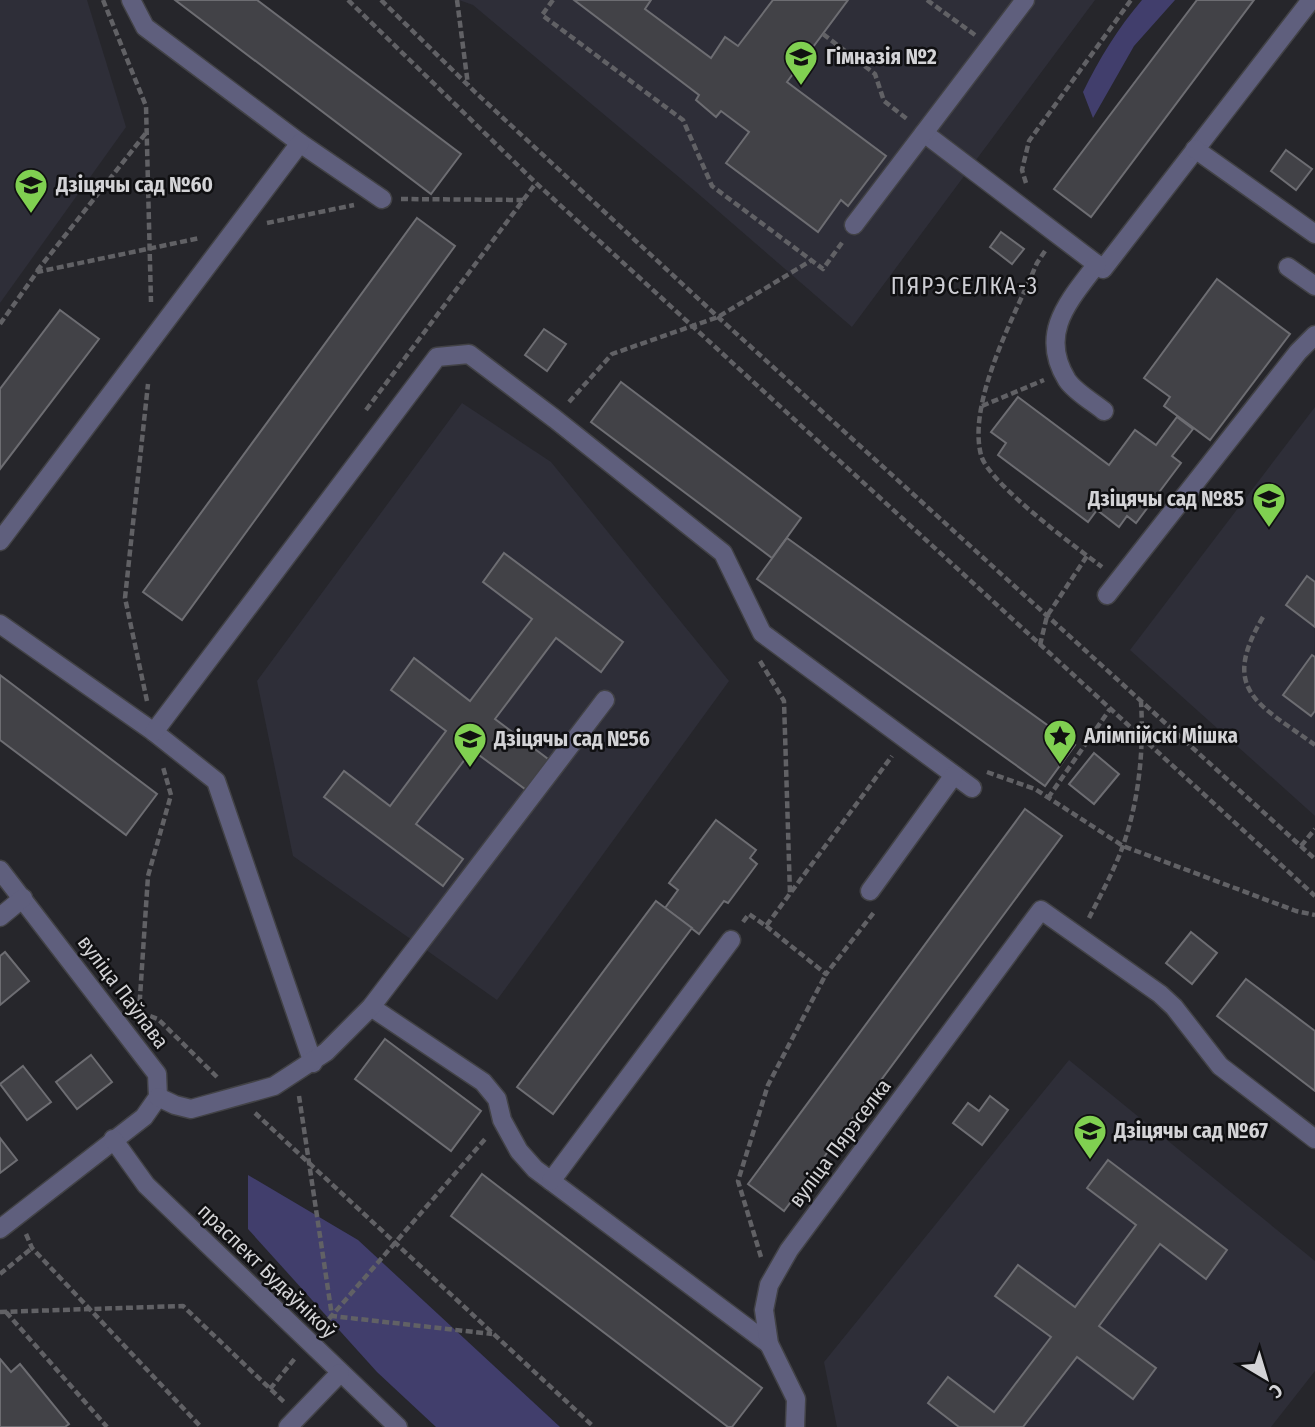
<svg xmlns="http://www.w3.org/2000/svg" width="1315" height="1427" viewBox="0 0 1315 1427" font-family="'Fira Sans Condensed',sans-serif">
<rect width="100%" height="100%" fill="#26262b"/>
<!-- built -->
<g fill="#2e2e38">
<path d="M0,0h87l39,127 -126,176z"/>
<path d="M459,0h636l-243,327 -172,-149 -207,-173z"/>
<path d="M462,403l89,59 178,219 -232,319 -204,-144 -36,-175z"/>
<path d="M1315,407v409l-185,-166z"/>
<path d="M1069,1060l246,201v110l-44,56h-434l-13,-65z"/>
</g>
<!-- green -->
<g fill="#413e6c">
<path d="M1142,0h33l-41,46 -41,72 -10,-26c16,-33 35,-64 59,-92z"/>
<path d="M248,1175l110,65 202,187h-124l-59,-55 -129,-143z"/>
</g>
<!-- building -->
<g fill="#424247" stroke="#6d6d72" stroke-width="2">
<path d="M175,0h82l204,154 -30,40z"/>
<path d="M574,0h77l-6,9 66,49 14,-21 13,9 35,-46h75l-61,82 99,74 -38,50 -7,-6 -23,32 -92,-69 23,-31 -28,-21 -5,6 -20,-17 3,-5z"/>
<path d="M1197,0h57l-163,217 -37,-28z"/>
<path d="M1286,150l26,19 -16,21 -25,-19z"/>
<path d="M417,218l38,28 -273,374 -39,-28z"/>
<path d="M1001,232l23,17 -12,15 -22,-17z"/>
<path d="M1217,279l73,55 -80,106 -46,-34 6,-9 -26,-19z"/>
<path d="M60,310l39,29 -99,130v-80z"/>
<path d="M544,329l22,15 -19,27 -22,-16z"/>
<path d="M621,382l180,136 -29,40 -181,-136z"/>
<path d="M1018,397l91,68 26,-35 21,15 21,-28 16,12 -21,27 9,7 -45,60 -9,-7 -8,11 -22,-17 -9,12 -90,-67 8,-12 -15,-11z"/>
<path d="M787,538l288,207 -30,41 -288,-207z"/>
<path d="M504,553l119,89 -22,30 -45,-34 -61,81 57,43 -23,30 -57,-42 -56,74 47,35 -20,27 -119,-89 20,-26 46,35 56,-75 -55,-41 23,-32 56,43 62,-82 -49,-37z"/>
<path d="M1307,576l8,6v45l-29,-22z"/>
<path d="M1312,655l3,2v54l-4,5 -28,-21z"/>
<path d="M0,675l157,119 -31,41 -126,-95z"/>
<path d="M1094,753l25,21 -25,30 -25,-20z"/>
<path d="M1025,809l37,27 -278,375 -36,-27z"/>
<path d="M716,820l40,30 -6,8 7,6 -29,39 -4,-2 -25,33 -34,-26 13,-18 -9,-7z"/>
<path d="M656,901l36,27 -139,186 -36,-27z"/>
<path d="M1191,932l26,21 -25,31 -26,-21z"/>
<path d="M5,952l24,29 -29,24v-49z"/>
<path d="M1246,979l69,52v60l-98,-75z"/>
<path d="M385,1039l96,72 -30,40 -96,-72z"/>
<path d="M91,1055l21,27 -35,27 -21,-27z"/>
<path d="M23,1066l28,36 -24,18 -27,-36z"/>
<path d="M990,1096l18,14 -26,35 -29,-22 15,-20 11,8z"/>
<path d="M0,1138l17,22 -17,13z"/>
<path d="M1108,1160l119,90 -21,29 -46,-35 -61,82 57,42 -23,31 -56,-42 -54,70h-64l-31,-24 20,-26 46,35 57,-75 -56,-41 23,-31 57,42 61,-82 -49,-37z"/>
<path d="M482,1174l280,214 -30,39h-4l-277,-211z"/>
<path d="M0,1359l11,13 9,-8 49,60 -4,3h-65z"/>
</g>
<g fill="none" stroke-linecap="round" stroke-linejoin="round">
<defs>
<g id="minor">
<path d="M131,0l14,27 155,116 82,56"/>
<path d="M924,133l179,136 208,-269"/>
<path d="M1195,149l120,85"/>
<path d="M854,225l171,-225"/>
<path d="M1097,264c-28,37 -59,69 -30,116 8,12 26,22 37,31"/>
<path d="M1288,267l27,19"/>
<path d="M0,541l300,-398"/>
<path d="M1107,595l191,-243 17,-17"/>
<path d="M0,624l154,108 62,49 97,282"/>
<path d="M154,732l283,-375 32,-3 86,65 168,134 39,80 210,155"/>
<path d="M0,870l157,204 1,23 -14,20 -144,112"/>
<path d="M870,891l84,-116"/>
<path d="M0,917l23,-19"/>
<path d="M371,1007l112,75 14,17 5,21 17,31 16,18 234,175"/>
<path d="M158,1097l17,8 16,4 83,-23 52,-34 45,-45 234,-307"/>
<path d="M113,1139l33,46 252,242"/>
<path d="M551,1181l180,-241"/>
<path d="M288,1427l52,-54"/>
<path d="M795,1427l1,-28 -27,-55 -5,-34 5,-25 20,-35 252,-340 119,84 14,13 46,59 95,73"/>
</g>
</defs>
<!-- minor casing -->
<use href="#minor" stroke="#424246" stroke-width="21"/>
<!-- path -->
<g stroke="#616165" stroke-width="4.5" stroke-dasharray="7 3.5" stroke-linecap="butt">
<path d="M103,0l43,106 5,196"/>
<path d="M348,0l188,183 779,713"/>
<path d="M381,0l94,92 243,225 597,542"/>
<path d="M457,0l11,85"/>
<path d="M553,0l-11,15 141,105 29,66 111,83 21,-29"/>
<path d="M927,0l48,35"/>
<path d="M823,34l52,40 9,27 23,18"/>
<path d="M1026,183l-4,-13 7,-29 102,-141"/>
<path d="M401,199l122,1"/>
<path d="M267,223l87,-18"/>
<path d="M1045,251l-8,12c-21,50 -70,138 -56,192 7,28 96,93 121,112"/>
<path d="M37,271l109,-138"/>
<path d="M0,324l37,-52 163,-34"/>
<path d="M569,402l43,-48 106,-37 94,-57"/>
<path d="M982,406l62,-26"/>
<path d="M366,410l170,-227"/>
<path d="M1263,617c-44,74 -4,87 52,128"/>
<path d="M1040,645l7,-29 40,-60"/>
<path d="M760,661l24,40 6,193"/>
<path d="M147,701l-22,-103 23,-214"/>
<path d="M987,772l48,17 88,57 173,65 19,4"/>
<path d="M1048,798l62,-89"/>
<path d="M1301,846l14,-17"/>
<path d="M1089,918c12,-24 26,-49 35,-75 15,-45 20,-93 17,-141"/>
<path d="M743,922l6,-8 17,12 126,-170"/>
<path d="M766,926l60,48 49,-63"/>
<path d="M139,1012l9,-136 23,-81 -8,-28"/>
<path d="M140,1016l7,-1 11,4 60,59"/>
<path d="M299,1096l33,220 160,18"/>
<path d="M255,1113l339,314"/>
<path d="M26,1234l6,14 169,179"/>
<path d="M761,1257l-23,-76 30,-96 58,-111"/>
<path d="M0,1274l32,-26"/>
<path d="M0,1312l183,-6 101,96"/>
<path d="M6,1312l101,115"/>
<path d="M322,1327l164,-189"/>
<path d="M270,1389l26,-32"/>
</g>
<!-- minor -->
<use href="#minor" stroke="#5f5f7d" stroke-width="18"/>
</g>
<!-- icons -->
<defs>
<symbol id="school-pin" viewBox="-11 -11 22 30"><path d="M0 17L-7.5 6A9.5 9.5 0 1 1 7.5 6Z" fill="#80d051" stroke="#101012"/><path d="M0-5L7-2L0 1L-7-2ZM-4 1L0 2.5L4 1V4Q0 6-4 4Z" fill="#111"/></symbol>
<symbol id="sight-pin" viewBox="-11 -11 22 30"><path d="M0 17L-7.5 6A9.5 9.5 0 1 1 7.5 6Z" fill="#80d051" stroke="#101012"/><path d="M0-6L1.8-2.2L6-1.7L2.9 1.2L3.7 5.4L0 3.3L-3.7 5.4L-2.9 1.2L-6-1.7L-1.8-2.2Z" fill="#111"/></symbol>
</defs>
<g fill-rule="evenodd">
<use href="#school-pin" x="782" y="38" width="38" height="52"/>
<use href="#school-pin" x="12" y="166" width="38" height="52"/>
<use href="#school-pin" x="1250" y="480" width="38" height="52"/>
<use href="#sight-pin" x="1041" y="717" width="38" height="52"/>
<use href="#school-pin" x="451" y="720" width="38" height="52"/>
<use href="#school-pin" x="1071" y="1112" width="38" height="52"/>
</g>
<g text-anchor="middle" dominant-baseline="central" stroke-width="5" stroke-linejoin="round" paint-order="stroke">
<!-- poi labels -->
<g font-size="21" font-weight="bold" fill="#d3d3d6" stroke="#101012" text-anchor="start">
<text x="826" y="57">Гімназія №2</text>
<text x="56" y="185">Дзіцячы сад №60</text>
<text x="1244" y="499" text-anchor="end">Дзіцячы сад №85</text>
<text x="1084" y="736">Алімпійскі Мішка</text>
<text x="494" y="739">Дзіцячы сад №56</text>
<text x="1114" y="1131">Дзіцячы сад №67</text>
</g>
<!-- street labels -->
<g font-size="21" fill="#d3d3d6" stroke="#101012">
<text transform="translate(123 992) rotate(53)">вуліца Паўлава</text>
<text transform="translate(840 1143) rotate(-53)">вуліца Пярэселка</text>
<text transform="translate(267 1271) rotate(44)">праспект Будаўнікоў</text>
</g>
<!-- neighbourhood labels -->
<g font-size="23" letter-spacing="2" fill="#ceced4" stroke="#101012">
<text x="965" y="286">ПЯРЭСЕЛКА-3</text>
</g>
</g>
<!-- north arrow -->
<g transform="translate(1266 1378) rotate(142)" stroke="#101012" stroke-width="5" paint-order="stroke">
<path d="M0-5L12 26L0 18L-12 26Z" fill="#d3d3d6"/>
<text y="-10" font-size="19" font-weight="bold" text-anchor="middle" fill="#d3d3d6">С</text>
</g>
</svg>
